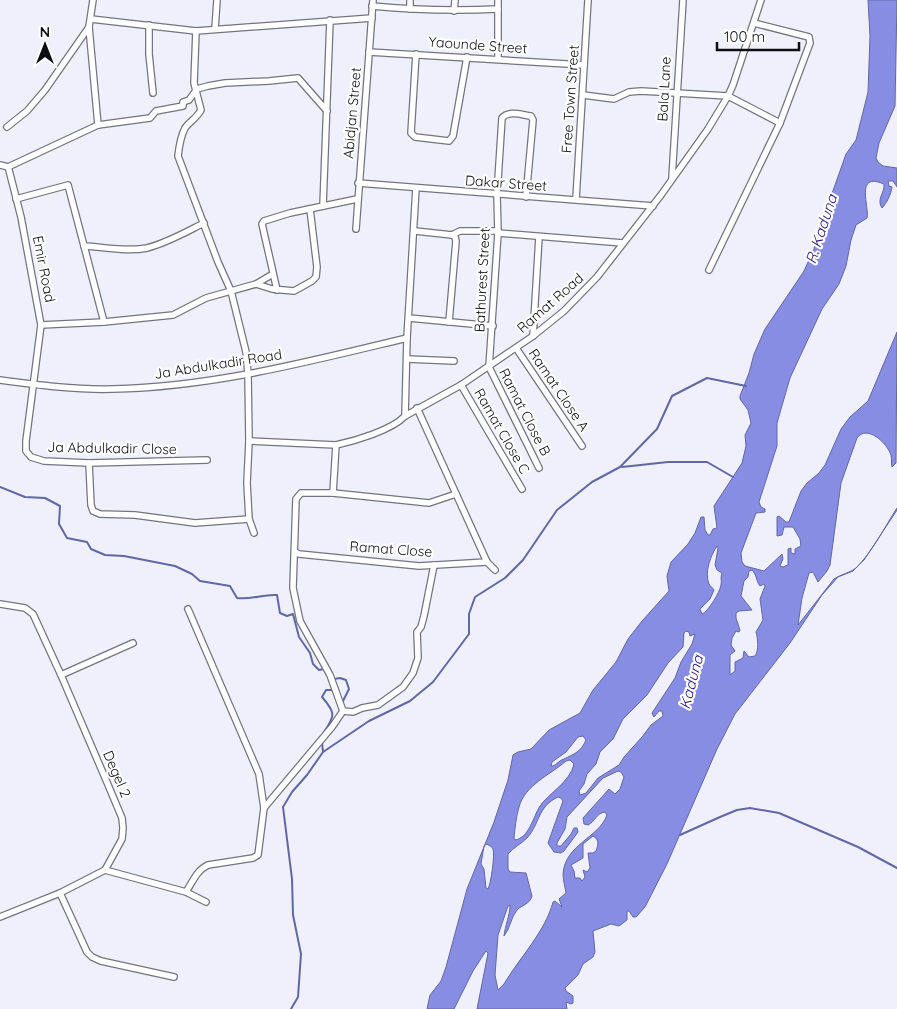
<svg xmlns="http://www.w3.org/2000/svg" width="897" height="1009" viewBox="0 0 897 1009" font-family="Quicksand,sans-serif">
<rect width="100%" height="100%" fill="#eff0fc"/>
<!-- water -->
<path fill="#868de3" stroke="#6267a4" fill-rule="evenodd" d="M868,0h29l-2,106 -16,37 -3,15 2,4 5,4 14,2v19l-4,-6h-5l1,5 3,1c-1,7 -5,16 -10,21 -6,-9 3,-15 2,-24 -30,-13 -14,24 -17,34l-11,7 -5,15 -5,26 -7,18 -17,25 -32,69 -13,45v23l-18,56 2,5 4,2v3l-9,1 -15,40 1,9 3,4 19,5 18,-17 1,5 -3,7 3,1 5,-2v-16l3,-1v5l4,1v-5l6,-3 -1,-7 -7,-12h-9l-2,8 -5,1v-19l2,-1 7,6h3l12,-31 6,-8 12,-10 6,-8 16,-36 9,-12 18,-16 29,-69 -1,131 -4,4c-1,-4 0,-8 -1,-12 -4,-12 -24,-31 -34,-17l-16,45 -11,82 -3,6 -9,11 -5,-10 -4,1 -7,25 -4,27 36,-46c7,-5 16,-6 22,-11 17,-17 28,-40 41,-60v2l-33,50 -11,11 -15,6 -16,18 -32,48 -55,71 -18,35 -50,115 -22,43 -9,10h-3l-4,-6h-2v9l-8,6 -8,-2 -18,7 2,21 -2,5 -10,7 -5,11 -13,13 1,3 7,5v7l-2,1 -5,-2 1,7h-90l11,-56 -2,-2 -13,20 -19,38h-27l3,-14 11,-14 5,-14 21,-78 27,-67 14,-42 5,-25 5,-3 13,-3 18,-19 31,-17 13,-23 23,-28 12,-23 14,-18 27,-30 -2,-15 4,-14 17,-18 7,-11 6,-16h3l1,13 3,5h2l3,-6 4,-1 -3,-22 28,-43 4,-17 -1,-11 6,-12 -3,-13 -8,-11v-3l9,-23 5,-19 11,-25 39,-58 10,-22 2,-11 12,-22 1,-14 17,-48 10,-14 12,-48 2,-56zM717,546l1,2 -3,17 2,5 5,3c-2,5 0,7 -1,12 -1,7 -13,27 -19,29l-2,-5 10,-10 4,-9c-1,-2 -4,-4 -5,-6 -5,-12 2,-29 8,-38zM752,570c5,5 4,11 8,16l4,-2 1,2 -5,13 3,21 -7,12c2,7 3,18 -1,24l-6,1 -5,-6 -1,7 -8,4v9l-5,4v-20l5,-4 -4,-6 1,-7 4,-7 3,1 1,-2 -4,-12v-5l3,-2 13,-1 -11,-14 3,-15 4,-4 1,-6zM686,631l3,1 1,4 5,-2 -3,10 -11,18 -6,16 -23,35 2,4 5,-6h3l1,5 -12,9 -9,12 -18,20 -5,8 -21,13 -12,15 -6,2 -1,-4 5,-7 3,-10 9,-10 4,-12 13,-13 10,-20 24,-24 21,-32 15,-16 1,-14zM583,736l3,4c-5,12 -12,14 -22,19 -4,1 -7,5 -11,7h-2l1,-4 14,-10 12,-15zM570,760l4,4c-4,18 -25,29 -34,42 -7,11 -11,32 -25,34l-1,-2c1,-10 2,-21 5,-31 6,-22 31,-32 47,-46zM618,771l3,1 3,5 -4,12 -5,5 -6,-5 -26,29 1,6 4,1c7,-3 8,-12 17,-13l2,3c-8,23 -42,29 -44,59 0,6 2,13 3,19l-7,6 3,8 -7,-6 -2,1c-8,30 -33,55 -49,82l-6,6 -3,-15 3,-40 10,-29 2,-1c0,10 -5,21 -6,31 6,-7 7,-19 13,-26 5,-5 13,-6 15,-14l-6,-23 -16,-1 -2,-3v-15c6,-7 13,-10 19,-16 13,-14 10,-31 31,-41l3,1 2,3 -15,42 6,9 7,1 3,-2 14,-19 -1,-4h-3l-3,6 -10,12h-4v-3l8,-14 2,-12 36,-39zM593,836c7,4 5,9 3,15l-3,2h-5l2,15 -3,4 -4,-2 2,7 -3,4 -2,-3h-5l-1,-7 -3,-6 12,-7v-14zM487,844c2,2 5,2 6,5 2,6 -2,34 -5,40l-2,-1 -2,-19 -3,-5 3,-18z"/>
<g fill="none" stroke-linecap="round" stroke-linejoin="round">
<!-- stream -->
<g stroke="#6267a4" stroke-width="2">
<path d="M622,467l46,-5h39l26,15"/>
<path d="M0,487l25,10 20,1 15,8 -1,18 8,14 20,4 4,7 14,6 19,1 51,10 17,8 8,7 30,5 7,12c14,2 26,-4 40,-3l3,18 7,3 6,-2 6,23 11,16 3,11 6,6 5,-1"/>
<path d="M334,679l6,-1 6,2 3,9 -6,12 -2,-1"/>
<path d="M324,732c12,-17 11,-20 -2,-35l4,-7h6l2,3"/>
<path d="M322,742l1,10"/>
<path d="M680,835l40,-18 17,-7 13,-2 29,5 79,34 39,21"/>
<path d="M291,1009l7,-12 3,-43 -8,-39 -1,-36 -9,-72 9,-15 15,-17 16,-23 46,-31 41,-20 23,-19 36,-48v-20l6,-17 30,-19 18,-18 34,-50 35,-28 28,-15 37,-38 15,-33 35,-18 39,8"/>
</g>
<defs>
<g id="minor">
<path d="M410,0v9"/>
<path d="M372,6c42,4 83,5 126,3"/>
<path d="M454,11l1,-11"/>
<path d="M91,19l105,12 176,-13"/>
<path d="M149,25v29l4,39"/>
<path d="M89,27l9,98"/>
<path d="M215,29l2,-29"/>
<path d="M196,31l-2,52 7,27c-4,8 -12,12 -16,18 -4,8 -6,19 -7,28l40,106 13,29 15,61 2,22 1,67 -2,42 2,36 5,14"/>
<path d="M369,52l215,13"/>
<path d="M416,54l-5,79 4,4 34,4 4,-5 14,-79"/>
<path d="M498,59v-59"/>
<path d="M583,95l31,4 15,-7 12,-1 87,5 52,27"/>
<path d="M7,127l20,-16 18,-21 44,-63 4,-27"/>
<path d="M0,165l8,2 1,3 12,47 20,108 -15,116v10l5,6 13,4 45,2 118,-3"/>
<path d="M8,167l90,-42 52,-7 6,-7 27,-5v-4l6,-2 8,-11 11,-3 17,-3 44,-2 29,-3 29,33"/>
<path d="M672,178l11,-178"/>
<path d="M358,183l295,23"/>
<path d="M526,197l7,-77 -2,-4c-9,-1 -22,-6 -29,2l-5,77 1,38 -9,134 50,101"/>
<path d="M16,199l52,-14 36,137"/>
<path d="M576,199l12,-199"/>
<path d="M323,206l7,-186"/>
<path d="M356,229l17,-229"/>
<path d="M415,231l37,4 8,-4h38"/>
<path d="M498,233l125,10"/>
<path d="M84,246c20,1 43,6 63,2 20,-5 39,-16 57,-25"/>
<path d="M709,270l71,-147 30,-80 -1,-6 -55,-14"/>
<path d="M256,284l17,-10"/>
<path d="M277,290l-15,-66 2,-3 26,-8 67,-14"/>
<path d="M409,318l84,8"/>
<path d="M449,322l7,-81 -1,-4 -3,-2"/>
<path d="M41,325l63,-3 69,-7 33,-17 50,-14 16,5 22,2 18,-10 4,-4 1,-10 -7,-58"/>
<path d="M533,336l6,-99"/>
<path d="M516,348l66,98"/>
<path d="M407,359l47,2"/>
<path d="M0,380c37,5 76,10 113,9 100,-2 198,-28 294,-51"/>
<path d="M461,385l61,104"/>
<path d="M417,408l70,154 8,8"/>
<path d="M405,416l2,-78 9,-150"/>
<path d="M249,441l87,4c19,-4 56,-15 69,-29l56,-31 72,-49 31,-25 33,-34 64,-82 47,-66 20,-33 5,-11 28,-85"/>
<path d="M89,463l2,42 2,6 7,3 35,1 60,8 54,-4"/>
<path d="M333,493l3,-48"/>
<path d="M295,552l4,2 120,12 68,-4"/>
<path d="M0,604l25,4 8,6 28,61 45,105 16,38 1,10 -1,11 -17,31 -45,23 -60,24"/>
<path d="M61,675l72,-32"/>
<path d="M343,711l-13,-36 -30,-54 -7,-33 3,-89 5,-6h32l96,10 27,-9"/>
<path d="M264,808l68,-81 11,-16 10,1 9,-4 16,-3 25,-18 10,-14 5,-15 -1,-26 4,-5 3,-11 10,-51"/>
<path d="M105,870l81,22 20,10"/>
<path d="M186,892c7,-11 11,-22 22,-27l45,-7 5,-3 6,-47 -5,-34 -71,-165"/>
<path d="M60,893l27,59 5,5 9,4 73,16"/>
</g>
</defs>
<!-- minor casing -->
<use href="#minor" stroke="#73747e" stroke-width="8"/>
<!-- minor -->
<use href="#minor" stroke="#fff" stroke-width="5.5"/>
</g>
<g text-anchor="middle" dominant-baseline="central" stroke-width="4.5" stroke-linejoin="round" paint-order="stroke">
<!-- street labels -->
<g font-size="14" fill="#0d0e12" stroke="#fefefe">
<text transform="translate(478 45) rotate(4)">Yaounde Street</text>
<text transform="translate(664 89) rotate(-87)">Bala Lane</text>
<text transform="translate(570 99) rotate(-86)">Free Town Street</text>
<text transform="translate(352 113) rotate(-85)">Abidjan Street</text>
<text transform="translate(506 183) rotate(4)">Dakar Street</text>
<text transform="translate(44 269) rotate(79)">Emir Road</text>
<text transform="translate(482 280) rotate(-87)">Bathurest Street</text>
<text transform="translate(550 303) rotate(-41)">Ramat Road</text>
<text transform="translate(218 364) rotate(-9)">Ja Abdulkadir Road</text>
<text transform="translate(559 390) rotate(56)">Ramat Close A</text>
<text transform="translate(525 412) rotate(63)">Ramat Close B</text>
<text transform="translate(502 431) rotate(60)">Ramat Close C</text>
<text transform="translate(112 448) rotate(1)">Ja Abdulkadir Close</text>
<text transform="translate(391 549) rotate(4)">Ramat Close</text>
<text transform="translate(117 774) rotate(67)">Degel 2</text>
</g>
<!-- water labels -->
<g font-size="15" font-style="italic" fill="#231177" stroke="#fefefe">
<text transform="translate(821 229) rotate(-72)">R. Kaduna</text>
<text transform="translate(691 682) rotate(-75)">Kaduna</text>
</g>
</g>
<!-- north arrow -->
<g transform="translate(45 45)" stroke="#fefefe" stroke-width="4" paint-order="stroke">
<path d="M0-4L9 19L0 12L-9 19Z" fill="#0d0e12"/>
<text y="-8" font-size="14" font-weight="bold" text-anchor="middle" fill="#0d0e12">N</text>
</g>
<!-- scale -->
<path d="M717 42v8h82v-8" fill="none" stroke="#0d0e12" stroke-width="2.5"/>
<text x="724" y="42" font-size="15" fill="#0d0e12" stroke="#fefefe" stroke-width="4" paint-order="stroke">100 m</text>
</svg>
